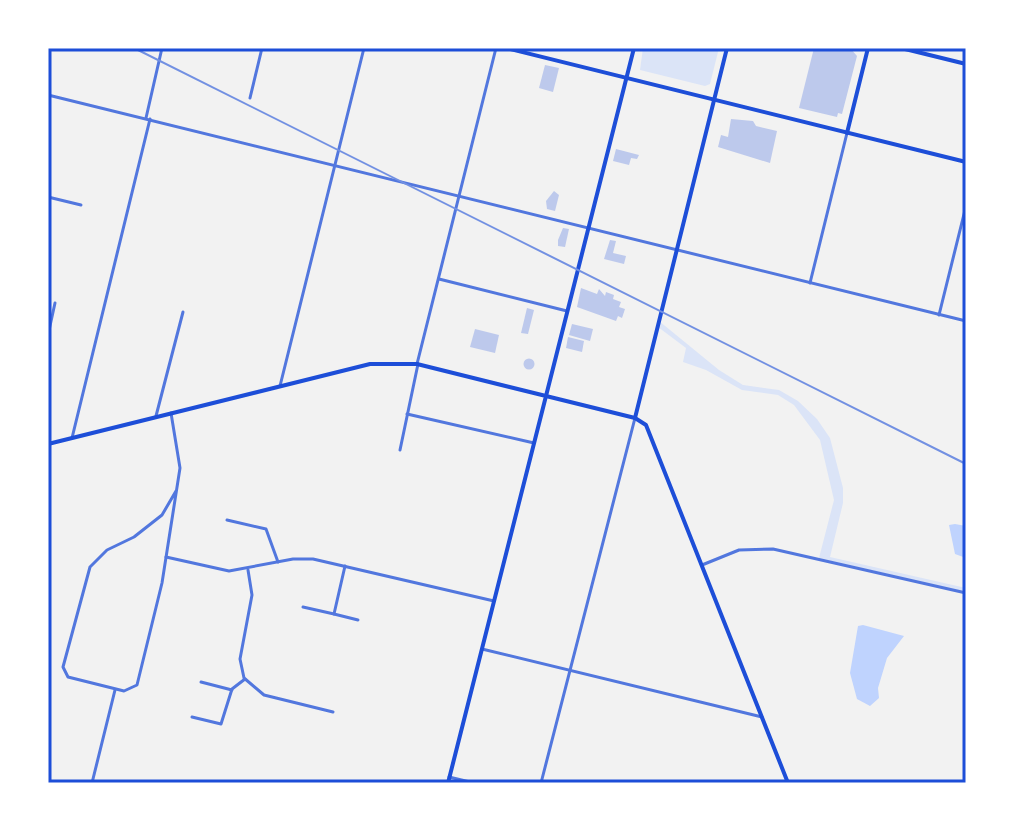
<svg xmlns="http://www.w3.org/2000/svg" width="1014" height="831" viewBox="0 0 1014 831" font-family="'Work Sans',sans-serif">
<rect width="100%" height="100%" fill="#f2f2f2"/>
<!-- green -->
<g fill="#dbe4f7">
<path d="M643,48h76l-9,36 -5,2 -65,-16z"/>
<path d="M659,321l60,49 24,15 36,5 19,11 19,18 13,19 13,50v15l-13,54 136,31v4l-147,-34 15,-58 -14,-60 -26,-35 -16,-10 -36,-5 -36,-20 -23,-8 3,-14 -28,-21z"/>
</g>
<!-- water -->
<g fill="#bfd3fe">
<path d="M955,524l11,2v32l-11,-4 -6,-29z"/>
<path d="M863,625l41,11 -17,22 -9,30 1,10 -9,8 -13,-7 -7,-26 8,-47z"/>
</g>
<!-- building -->
<g fill="#bdc9ec">
<path d="M814,48h36l7,8 -15,58 -4,-1 -1,4 -38,-9z"/>
<path d="M545,65l14,3 -6,24 -14,-4z"/>
<path d="M731,119l22,2 3,5 21,5 -7,32 -52,-16 3,-12 7,2z"/>
<path d="M616,149l23,6 -2,4 -6,-1 -2,7 -16,-4z"/>
<path d="M554,191l5,4 -4,16 -8,-2 -1,-8z"/>
<path d="M563,228l6,1 -4,18 -7,-1v-6z"/>
<path d="M610,240l6,1 -3,12 13,3 -2,8 -20,-5z"/>
<path d="M581,288l16,6 2,-5 6,7 1,-4 8,3 -1,4 8,3 -2,5 6,2 -3,9 -4,-2 -2,5 -39,-14z"/>
<path d="M527,308l7,2 -6,24 -7,-1z"/>
<path d="M572,324l21,5 -3,12 -21,-6z"/>
<path d="M475,329l24,6 -4,18 -25,-6z"/>
<path d="M568,337l16,4 -2,11 -16,-4z"/>
<circle cx="529" cy="364" r="5.5"/>
</g>
<g fill="none" stroke-linecap="round" stroke-linejoin="round">
<!-- minor -->
<g stroke="#5277de" stroke-width="3">
<path d="M250,98l12,-50"/>
<path d="M146,118l16,-70"/>
<path d="M48,197l33,8"/>
<path d="M439,279l128,32"/>
<path d="M810,283l37,-150"/>
<path d="M939,315l27,-109"/>
<path d="M48,335l7,-32"/>
<path d="M417,364l79,-316"/>
<path d="M171,413l9,55 -18,115 -25,102 -13,6 -56,-14 -5,-10 27,-100 17,-17 27,-13 28,-22 14,-24"/>
<path d="M407,414l127,29"/>
<path d="M156,416l27,-104"/>
<path d="M72,438l78,-319"/>
<path d="M400,450l18,-86"/>
<path d="M227,520l39,9 12,33"/>
<path d="M166,557l63,14 64,-12h20l181,42"/>
<path d="M702,565l37,-15 34,-1 193,44"/>
<path d="M345,566l-11,48 24,6"/>
<path d="M248,570l4,25 -12,64 4,19 20,17 69,17"/>
<path d="M303,607l31,7"/>
<path d="M482,649l280,68"/>
<path d="M201,682l31,8"/>
<path d="M192,717l29,7 11,-35 13,-10"/>
<path d="M449,777l25,6"/>
<path d="M92,783l23,-93"/>
<path d="M541,783l94,-365"/>
</g>
<!-- tertiary -->
<g stroke="#5277de" stroke-width="3">
<path d="M48,95l918,226"/>
<path d="M280,386l84,-338"/>
</g>
<!-- secondary -->
<path stroke="#1d4ed8" stroke-width="4" d="M635,418l92,-370"/>
<!-- primary -->
<g stroke="#1d4ed8" stroke-width="4">
<path d="M901,48l65,16"/>
<path d="M48,444l322,-80h47l129,32 -98,387"/>
</g>
<!-- trunk -->
<g stroke="#1d4ed8" stroke-width="4">
<path d="M506,48l460,114"/>
<path d="M634,48l-88,348 89,22 11,7 142,358"/>
<path d="M847,133l21,-85"/>
</g>
<!-- rail -->
<path stroke="#7290e2" stroke-width="2" d="M134,48l832,416"/>
</g>
<!-- border -->
<rect width="1014" height="831" fill="none" stroke="#ffffff" stroke-width="100"/>
<rect x="50" y="50" width="914" height="731" fill="none" stroke="#1d4ed8" stroke-width="3"/>
</svg>
